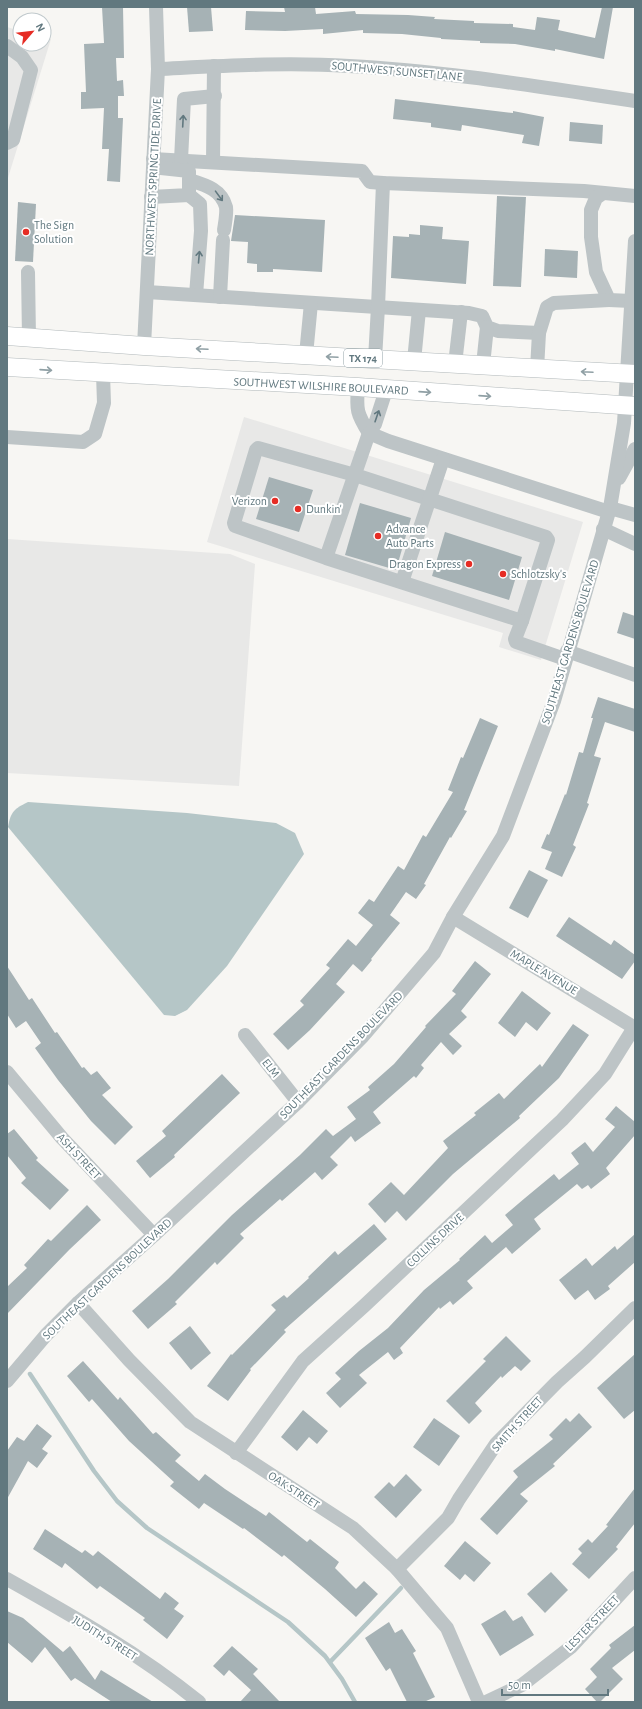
<svg xmlns="http://www.w3.org/2000/svg" width="642" height="1709" viewBox="0 0 642 1709" font-family="'Alegreya Sans',sans-serif">
<rect width="100%" height="100%" fill="#f7f6f3"/>
<!-- built -->
<g fill="#e8e8e7">
<path d="M7,27l13,4v13h24v-7l7,2 -44,142z"/>
<path d="M244,417l339,105 -42,138 -42,-13 4,-14 -296,-91z"/>
<path d="M7,539l223,15 25,10 -16,222 -232,-13z"/>
</g>
<!-- water -->
<path fill="#b5c6c7" d="M28,802l159,11 89,10 19,10 9,21 -77,112 -40,44 -12,6 -11,-1 -156,-188c3,-16 6,-18 20,-25z"/>
<g fill="none" stroke-linecap="round" stroke-linejoin="round">
<!-- stream -->
<g stroke="#b5c6c7" stroke-width="4.5">
<path d="M30,1374l64,97 23,30 30,27 141,94 37,34 17,23 13,23"/>
<path d="M330,1662l71,-74"/>
</g>
</g>
<!-- building -->
<g fill="#a6b2b5">
<path d="M102,7h21l1,51h-8l1,23 6,-1 1,16h-6v22h5l-3,64 -13,-1 2,-32h-7l2,-41 -23,1v-17h5l-2,-48 20,-1z"/>
<path d="M187,7h24l2,24 -24,1z"/>
<path d="M284,7h31l1,7 39,-3 1,3 52,1 27,2 -1,2 40,2v2l39,1v3l22,3 2,-13 23,3 -2,10 37,8 7,-31h11l-9,52 -49,-10v2l-40,-7 -35,-1v-2l-39,-2v-1l-39,-4 -39,-1v-3l-40,4v-5l-38,2 -40,-1 1,-19 39,1z"/>
<path d="M395,99l118,14v-2l31,6 -5,29 -17,-3 2,-8 -62,-10 -1,6 -30,-4v-4l-38,-4z"/>
<path d="M570,122l33,3 -1,19 -33,-3z"/>
<path d="M497,196l29,1 -5,90 -28,-1z"/>
<path d="M18,202l18,2 -3,58 -18,-1z"/>
<path d="M235,215l90,5 -3,52 -49,-3v3h-16v-8l-10,-1 1,-21 -17,-1z"/>
<path d="M420,225l23,2 -1,12 27,2 -3,43 -75,-6 2,-42 16,1v-3l11,1z"/>
<path d="M545,249l33,2 -1,27 -33,-2z"/>
<path d="M269,477l44,13 -14,42 -43,-13z"/>
<path d="M360,503l51,15 -15,52 -51,-15z"/>
<path d="M445,532l77,25 -13,43 -77,-24z"/>
<path d="M623,612l12,4v23l-18,-6z"/>
<path d="M598,697l37,12v23l-30,-10 -11,34 7,2 -14,45 2,1 -16,41 3,2 -14,30 -17,-8 7,-17 -11,-4 6,-14 2,1 16,-41 1,1 13,-43 4,1 10,-35h-2z"/>
<path d="M480,718l18,8 -34,84 3,1 -16,27 -1,-1 -26,47 2,1 -10,14 -10,-7 -16,23 10,8 -29,36 1,1 -10,12 -9,-8 -17,20 9,8 -35,38 -22,20 -15,-16 31,-29 -4,-4 30,-33 -4,-3 22,-26 8,7 17,-21 -15,-12 11,-14 5,3 24,-36 6,4 19,-35 3,2 27,-45 -5,-2 13,-33 2,1z"/>
<path d="M529,870l19,10 -20,38 -19,-10z"/>
<path d="M569,917l42,28 3,-5 21,15v6l-13,18 -66,-43z"/>
<path d="M475,961l16,13 -30,37 6,6 -18,17 13,12 -9,9 -12,-13 -20,23 3,3 -8,10 -2,-2 -41,36 8,11 -26,19 -4,-6 -21,21 8,8 -16,15 -7,-8 -33,29 -2,-2 -40,35 4,4 -27,27 -2,-3 -40,40 2,2 -29,25 -16,-18 36,-32 64,-64 68,-60 26,-26 7,7 23,-17 -9,-12 23,-17 -2,-3 26,-23 32,-37 -1,-1 31,-32 -4,-3z"/>
<path d="M7,966l22,34 3,-2 23,35 2,-1 25,36 2,-1 7,8 6,-4 14,17 -9,7 31,32 -18,18 -24,-24 -33,-41 -23,-32 6,-5 -15,-22 -10,7 -9,-14z"/>
<path d="M522,991l29,22 -14,18 -11,-9 -11,15 -17,-14z"/>
<path d="M573,1024l16,11 -30,43 -40,38 1,2 -67,56 -47,47 -9,-10 -12,12 -17,-19 23,-22 13,13 44,-47 -5,-7 33,-26 -2,-2 25,-20 5,6 36,-35 2,3z"/>
<path d="M222,1074l18,19 -66,62 1,2 -25,21 -14,-17 30,-25 -4,-5z"/>
<path d="M616,1106l19,16v13l-29,33 4,6 -19,15 -3,-4 -6,4 -5,-5 -43,35 7,10 -29,25 -6,-7 -39,34 6,7 -20,17 -3,-4 -10,8 -1,-2 -39,41 3,5 -9,7 -6,-8 -29,23 8,8 -27,25 -14,-15 15,-14 -6,-6 24,-22 29,-23 36,-38 36,-30 -1,-1 26,-24 7,8 21,-18 -8,-10 20,-17 29,-24 5,6 20,-16 -8,-11 14,-11 8,10 22,-25 -10,-8z"/>
<path d="M14,1129l24,29 -2,2 33,30 -19,20 -29,-27 5,-5 -19,-23v-21z"/>
<path d="M87,1205l14,15 -31,29 -63,65v-27l20,-19 -3,-3 24,-26 3,2z"/>
<path d="M374,1224l13,15 -103,91 2,2 -36,37 1,1 -23,31 -21,-15 24,-32 1,1 44,-45 -5,-5 13,-10 3,3 22,-20 -1,-1 27,-26 3,4z"/>
<path d="M635,1234v28l-27,24 2,3 -15,11 -7,-10 -13,10 -16,-20 27,-22 6,8 23,-20 2,4z"/>
<path d="M190,1326l21,27 -20,17 -22,-27z"/>
<path d="M506,1336l25,25 -10,10 -6,-5 -13,12 -1,-2 -26,27 7,8 -13,13 -23,-23 40,-40 -3,-2z"/>
<path d="M635,1354v56l-11,9 -27,-31z"/>
<path d="M83,1361l35,39 2,-3 33,37 3,-2 25,23 -6,6 24,20 6,-7 20,15 41,27 3,-4 38,30 3,-3 29,23 -4,6 21,21 8,-8 14,13 -22,23 -31,-28 -41,-34 -2,2 -38,-29 -1,1 -39,-26 -5,6 -29,-23 4,-4 -45,-41 -37,-42 -3,3 -22,-26z"/>
<path d="M303,1410l25,21 -11,13 -8,-7 -12,14 -16,-14z"/>
<path d="M579,1413l13,14 -39,37 2,2 -35,28 8,7 -31,34 -17,-16 38,-42 -5,-6 40,-32 -4,-4 17,-17 4,4z"/>
<path d="M434,1418l26,18 -21,30 -26,-19z"/>
<path d="M37,1424l15,12 -10,13 6,4 -11,15 -9,-7 -21,38v-48l10,-14 7,4z"/>
<path d="M406,1474l16,16 -26,28 -22,-21 15,-15 5,5z"/>
<path d="M635,1488v35l-19,24 2,2 -29,30 -17,-15 10,-11 -4,-4 10,-10 4,4 16,-17 -2,-1z"/>
<path d="M45,1529l37,24 3,-3 8,6 5,-5 62,48 5,-7 14,11 -5,6 10,7 -17,23 -24,-19 2,-2 -45,-32 -3,3 -32,-26 -3,5 -29,-19z"/>
<path d="M465,1541l26,22 -17,19 -9,-8 -5,6 -16,-14z"/>
<path d="M551,1572l17,18 -23,23 -18,-19z"/>
<path d="M505,1610l8,11 9,-5 12,19 -34,21 -19,-32z"/>
<path d="M7,1611l16,7 40,34 7,-6 25,34 6,-10 52,32h-41l-37,-24 -4,3 -26,-34 -13,16 -25,-21z"/>
<path d="M389,1622l6,11 7,-4 14,22 -3,2 22,44 -11,5h-17l-17,-34 -4,3 -21,-33z"/>
<path d="M635,1625v25l-23,18 11,11 -23,23h-3l-12,-13 12,-12 -7,-8 21,-21 -2,-3z"/>
<path d="M232,1646l26,23 -5,5 27,28h-40l11,-12 -22,-20 -5,6 -11,-10z"/>
</g>
<g fill="none" stroke-linecap="round" stroke-linejoin="round">
<defs>
<g id="major">
<path d="M7,336l137,10 491,28"/>
<path d="M7,367l351,20 277,19"/>
</g>
</defs>
<!-- major casing -->
<use href="#major" stroke="#b1b8ba" stroke-width="19"/>
<!-- minor -->
<g stroke="#bdc4c6" stroke-width="14">
<path d="M7,46l15,11 9,13 -18,70 -6,3"/>
<path d="M158,69c64,-3 127,-7 191,-3 96,5 191,21 286,35"/>
<path d="M153,159l209,12 8,11 13,1 201,8 51,5"/>
<path d="M181,160l3,-61 31,-3"/>
<path d="M213,162l1,-96"/>
<path d="M189,180c16,5 32,9 37,27 1,7 -1,16 -2,23"/>
<path d="M603,193l-7,5 -5,12v27l5,35 13,28 22,1"/>
<path d="M189,195l11,9 1,27 -5,64"/>
<path d="M151,197l38,-2v-24l-28,-3"/>
<path d="M28,272l1,66"/>
<path d="M147,292l322,21 13,3 5,11 11,4 41,2 8,-26 7,-4 55,-3"/>
<path d="M220,297l3,-57"/>
<path d="M144,346l14,-277 -2,-62"/>
<path d="M306,355l5,-52"/>
<path d="M375,359l3,-52 5,-124"/>
<path d="M414,361l5,-51"/>
<path d="M455,364l6,-52"/>
<path d="M483,365l4,-38"/>
<path d="M537,369l2,-36"/>
<path d="M358,387c-2,23 -1,27 11,46l6,-9 11,-34"/>
<path d="M7,437l76,5 12,-8 9,-31 -1,-29"/>
<path d="M619,478l16,-29"/>
<path d="M610,508l25,7"/>
<path d="M603,529l32,15"/>
<path d="M326,558l-91,-32 -1,-3 22,-73 2,-2 97,27 191,62 2,3 -26,81 -196,-63 43,-125 19,8 221,71"/>
<path d="M402,582l41,-123"/>
<path d="M522,621l-7,18 1,3 49,17"/>
<path d="M567,651l68,24"/>
<path d="M453,917l182,111"/>
<path d="M245,1035l53,67"/>
<path d="M7,1072l55,66 92,97"/>
<path d="M78,1303l51,57 61,62 163,106 44,41 50,59 32,74"/>
<path d="M7,1381l39,-46 32,-32 76,-68 144,-133 65,-66 71,-83 19,-36 50,-81 51,-135 56,-193 14,-85 11,-182"/>
<path d="M236,1453l67,-92 61,-55 198,-186 43,-46 30,-48"/>
<path d="M397,1569l51,-51 11,-19 37,-55 61,-62 28,-25 50,-49"/>
<path d="M7,1579c66,37 133,75 192,123"/>
<path d="M486,1702l36,-17 49,-38 64,-69"/>
</g>
<!-- major -->
<use href="#major" stroke="#fff" stroke-width="18"/>
</g>
<!-- one-way arrows -->
<defs><path id="oneway-shaft" d="M-6 0H5M1.5-3L5.5 0L1.5 3" fill="none" stroke-width="1.6" stroke-linecap="round" stroke-linejoin="round"/></defs>
<g stroke="#61787f">
<use href="#oneway-shaft" transform="translate(183 121) rotate(-87)"/>
<use href="#oneway-shaft" transform="translate(219 196) rotate(54)"/>
<use href="#oneway-shaft" transform="translate(199 257) rotate(-85)"/>
<use href="#oneway-shaft" transform="translate(377 416) rotate(-71)"/>
</g>
<g stroke="#90a0a5">
<use href="#oneway-shaft" transform="translate(202 349) rotate(-177)"/>
<use href="#oneway-shaft" transform="translate(332 357) rotate(-177)"/>
<use href="#oneway-shaft" transform="translate(46 370) rotate(4)"/>
<use href="#oneway-shaft" transform="translate(587 372) rotate(-177)"/>
<use href="#oneway-shaft" transform="translate(425 392) rotate(4)"/>
<use href="#oneway-shaft" transform="translate(485 396) rotate(4)"/>
</g>
<!-- markers -->
<g fill="#e62c24" stroke="#fff" stroke-width="1.5">
<circle cx="26" cy="232" r="4"/>
<circle cx="275" cy="501" r="4"/>
<circle cx="298" cy="509" r="4"/>
<circle cx="378" cy="536" r="4"/>
<circle cx="469" cy="564" r="4"/>
<circle cx="503" cy="574" r="4"/>
</g>
<g text-anchor="middle" dominant-baseline="central" stroke-width="4" stroke-linejoin="round" paint-order="stroke">
<!-- shield labels -->
<rect fill="#fff" stroke="#90a0a5" stroke-width="1" x="344" y="349" width="38" height="18" rx="3"/>
<g font-size="11" font-weight="bold" fill="#61787f">
<text x="363" y="358">TX 174</text>
</g>
<!-- street labels -->
<g font-size="12" fill="#61787f" stroke="#fff">
<text transform="translate(397 71) rotate(5)">SOUTHWEST SUNSET LANE</text>
<text transform="translate(153 177) rotate(-87)">NORTHWEST SPRINGTIDE DRIVE</text>
<text transform="translate(321 386) rotate(3)">SOUTHWEST WILSHIRE BOULEVARD</text>
<text transform="translate(570 642) rotate(-73)">SOUTHEAST GARDENS BOULEVARD</text>
<text transform="translate(544 972) rotate(31)">MAPLE AVENUE</text>
<text transform="translate(341 1055) rotate(-46)">SOUTHEAST GARDENS BOULEVARD</text>
<text transform="translate(271 1068) rotate(52)">ELM</text>
<text transform="translate(79 1156) rotate(47)">ASH STREET</text>
<text transform="translate(435 1240) rotate(-43)">COLLINS DRIVE</text>
<text transform="translate(107 1279) rotate(-43)">SOUTHEAST GARDENS BOULEVARD</text>
<text transform="translate(517 1424) rotate(-48)">SMITH STREET</text>
<text transform="translate(294 1490) rotate(33)">OAK STREET</text>
<text transform="translate(592 1623) rotate(-46)">LESTER STREET</text>
<text transform="translate(105 1638) rotate(32)">JUDITH STREET</text>
</g>
<!-- poi labels -->
<g font-size="12" fill="#61787f" stroke="#fff" text-anchor="start">
<text x="34" y="225">The Sign<tspan x="34" dy="14">Solution</tspan></text>
<text x="267" y="501" text-anchor="end">Verizon</text>
<text x="306" y="509">Dunkin'</text>
<text x="386" y="529">Advance<tspan x="386" dy="14">Auto Parts</tspan></text>
<text x="461" y="564" text-anchor="end">Dragon Express</text>
<text x="511" y="574">Schlotzsky's</text>
</g>
</g>
<!-- border -->
<rect width="642" height="1709" fill="none" stroke="#61787f" stroke-width="16"/>
<!-- north arrow -->
<g transform="translate(32 32) rotate(62)"><circle r="19" fill="#ffffff" stroke="#c0c9cc"/>
<path d="M0-3L7 15L0 10L-7 15Z" fill="#e62c24"/>
<text y="-6" font-size="11" font-weight="bold" text-anchor="middle" fill="#61787f">N</text>
</g>
<!-- scale -->
<path d="M502 1689v6h106v-6" fill="none" stroke="#61787f" stroke-width="2"/>
<text x="508" y="1689" font-size="12" fill="#61787f" stroke="#ffffff" stroke-width="3" paint-order="stroke">50 m</text>
</svg>
